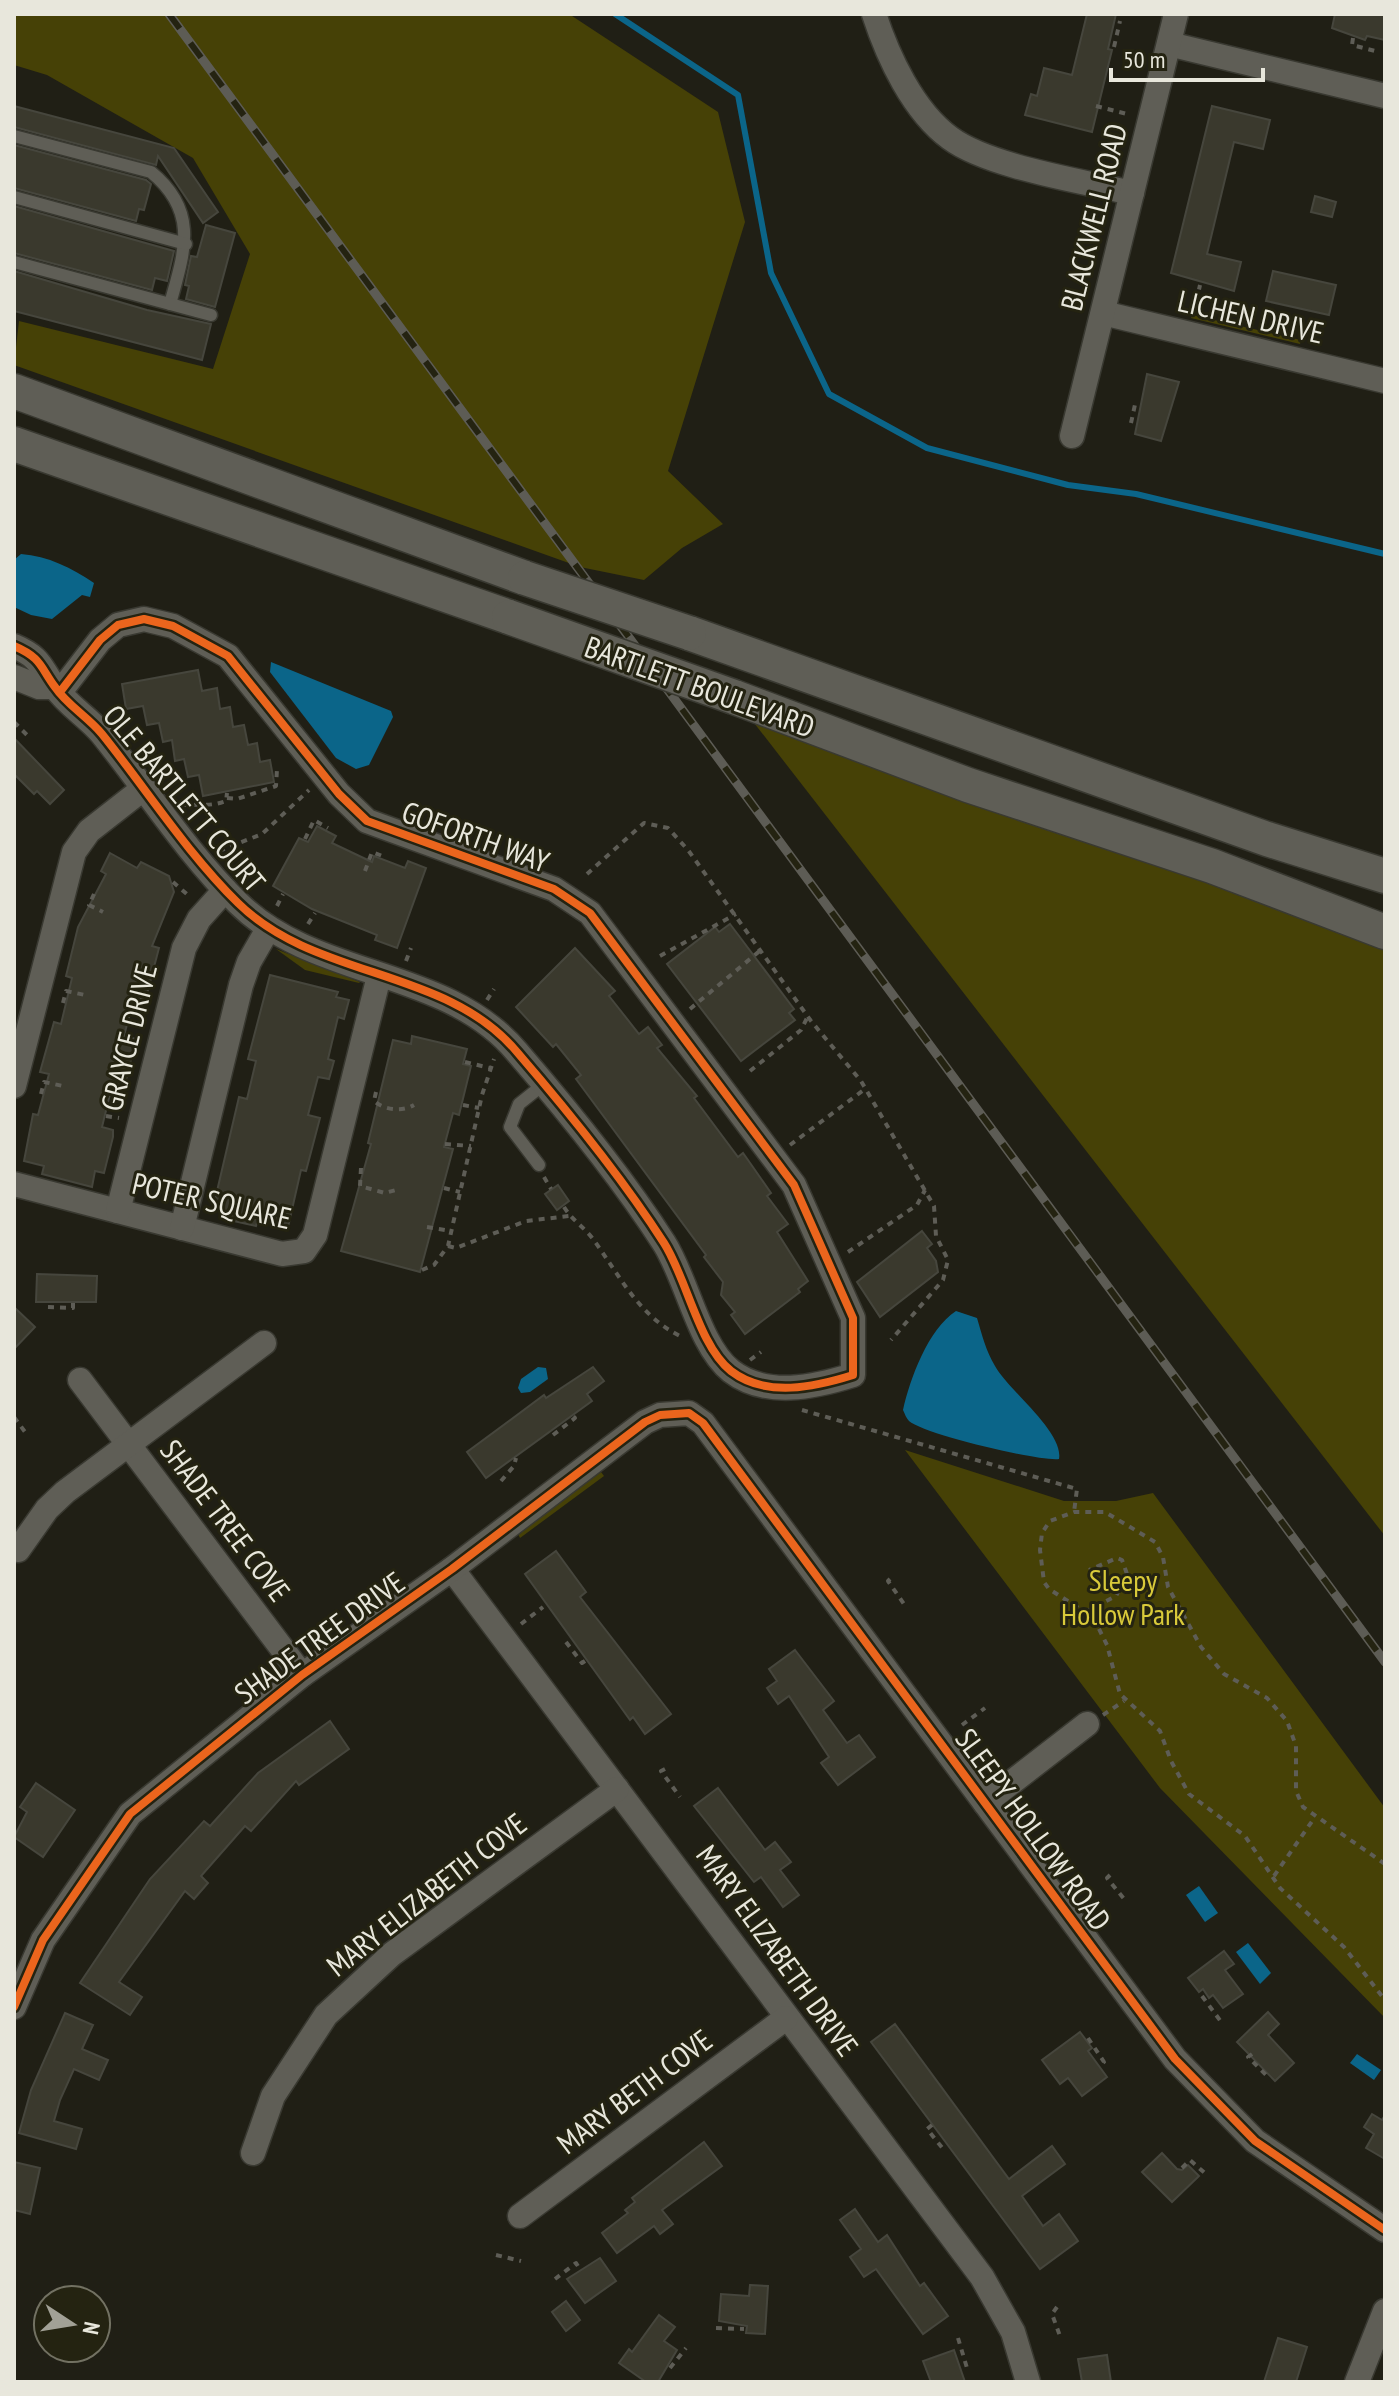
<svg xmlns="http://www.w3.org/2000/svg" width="1399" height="2396" viewBox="0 0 1399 2396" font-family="'PT Sans Narrow',sans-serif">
<rect width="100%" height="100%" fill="#201f15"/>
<!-- green -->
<g fill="#464106">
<path d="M14,14h555l149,98 27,110 -77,249 55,53 -41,24 -38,32 -64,-13 -566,-202 5,-44 194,48 37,-115 -57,-96 -146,-83 -33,-10z"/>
<path d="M1192,315l109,25 -1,4 -109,-26z"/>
<path d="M734,697l651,235v604z"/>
<path d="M276,949l84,33 -1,1 -54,-13z"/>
<path d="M905,1450l159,51h52l37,-8 232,315v210l-225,-230z"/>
<path d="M601,1472l3,4 -84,62 -2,-4z"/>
</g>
<!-- water -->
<g fill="#0b6589">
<path d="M21,554c27,2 51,14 73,29l-4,14 -8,-2 -30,24 -21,-4 -17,-8v-47z"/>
<path d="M271,662l120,49 2,6 -24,48 -13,4 -20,-11 -66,-86z"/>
<path d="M956,1311l21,7c5,17 9,33 18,48 13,24 69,66 64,93 -18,3 -136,-25 -150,-38 -3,-3 -4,-7 -6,-11 7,-31 25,-81 53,-99z"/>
<path d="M538,1367l8,1 2,11 -18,13 -9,1 -3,-5 3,-9z"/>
<path d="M1199,1886l19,27 -13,9 -19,-27z"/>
<path d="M1248,1943l23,30 -11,11 -24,-32z"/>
<path d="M1357,2054l24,16 -7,10 -24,-17z"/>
</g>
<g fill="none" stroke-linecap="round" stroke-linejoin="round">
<!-- stream -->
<path stroke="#0b6589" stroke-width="6" d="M615,14l123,81 33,178 58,121 98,54 141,37 68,9 249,60"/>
</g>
<!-- building -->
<g fill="#3a392d" stroke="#46463d" stroke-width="2">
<path d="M1087,14h29l-8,35 4,1 -20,82 -67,-17 6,-21 6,2 7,-28 28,7z"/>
<path d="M1335,14h50v26l-18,-4 -2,4 -33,-12z"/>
<path d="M14,106l160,42 44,64 -15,11 -45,-67 -2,9 -142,-38z"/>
<path d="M1212,106l58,14 -7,29 -29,-7 -27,112 34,8 -7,29 -63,-18z"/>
<path d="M14,145l132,35 5,4 -7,26 -5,-1 -3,12 -122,-33z"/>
<path d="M1315,196l21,6 -4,15 -21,-5z"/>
<path d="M14,206l160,45 -7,30 -12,-3 -3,12 -138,-37z"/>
<path d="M206,225l29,8 -20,74 -29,-8 3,-13 -4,-1 6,-29 6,1z"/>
<path d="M14,271l133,39 64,14 -9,36 -188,-49z"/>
<path d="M1273,271l63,14 -7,30 -63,-14z"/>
<path d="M1147,374l32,8 -18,59 -26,-7z"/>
<path d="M198,670l4,21 15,-3 3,21 10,-2 3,20 11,-2 4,20 9,-2 3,19 10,-2 4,22 -71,14 -4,-21 -11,2 -4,-18 -9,2 -3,-21 -9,2 -4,-19 -12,2 -4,-19 -17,3 -4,-25z"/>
<path d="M14,738l50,52 -14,14 -13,-13 -3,3 -20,-20z"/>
<path d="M317,826l19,10 -4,7 40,19 2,-6 31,12 3,-7 18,7 -29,80 -22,-8 2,-5 -65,-26 -39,-23 26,-48 9,4z"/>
<path d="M110,853l27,15 4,-6 28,14 5,16 -22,54 7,2 -12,46 -3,6 -10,-2 -10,38 12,3 -13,53 -12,-2 -9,37 11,3v7l-9,36 -9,-2 -3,16 -50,-13 2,-8 -20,-5 9,-47 5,1 11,-41 -9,-2 14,-50 7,2 11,-46 -6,-2 12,-49 28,-53 -5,-3z"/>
<path d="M730,924l64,85 -5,4 6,7 -54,41 -74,-97 48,-37 4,5z"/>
<path d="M575,948l40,43 -6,5 30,38 9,-7 14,18 -5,3 40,48 -3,2 44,59 5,-4 12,17 16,23 -4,3 21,28 -11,8 31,49 -10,8 2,3 -55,42 -14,-19 4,-3 -14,-17 2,-13 -19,-25 2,-2 -130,-176 5,-4 -25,-31 -3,3 -37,-40z"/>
<path d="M270,975l68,17 -2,5 13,3 -5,19 -6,-2 -10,42 6,2 -5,18 -11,-2 -10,38 12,3 -14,53 -5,-1 -13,57 -30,-8 -2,7 -36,-8 2,-13 -8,-1 25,-107 8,2 9,-38 -8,-2z"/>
<path d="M412,1036l55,13 -4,15 8,2 -12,49 -6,-2 -9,34 9,2 -33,123 -79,-21 30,-107 -3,-1 25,-103 18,4z"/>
<path d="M558,1185l11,16 -12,9 -12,-16z"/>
<path d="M922,1231l10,13 -5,4 9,13 2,11 -58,45 -23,-35z"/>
<path d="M37,1274l60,2 -1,26h-60z"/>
<path d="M14,1307l21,20 -21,22z"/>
<path d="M593,1367l11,14 -17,13 5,7 -106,77 -19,-26 77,-57 2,3z"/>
<path d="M556,1551l30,41 -6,5 91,117 -26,20 -12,-17 -3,3 -105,-146z"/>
<path d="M795,1650l39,51 -11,9 24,33 12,-8 16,22 -37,28 -17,-22 8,-6 -40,-61 -11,8 -11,-16 10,-7 -8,-12z"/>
<path d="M330,1721l19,28 -50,36 -3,-4 -45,50 -6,-5 -44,50 7,7 -14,16 -9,-8 -66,91 23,15 -12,18 -50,-32 70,-104 54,-58 6,5 48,-53z"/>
<path d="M36,1783l39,27 -32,47 -29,-20 13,-25 -7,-5z"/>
<path d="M718,1788l47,62 10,-8 16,20 -11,8 19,25 -16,12 -22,-30 -7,5 -60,-76z"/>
<path d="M1224,1951l10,13 -9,6 18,24 -20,14 -10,-13 -4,3 -6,-9 -4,3 -11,-14z"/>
<path d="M1268,2012l11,12 -11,11 26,28 -19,18 -38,-39z"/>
<path d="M65,2013l28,12 -11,24 26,11 -9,20 -25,-11 -14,31 -6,21 28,8 -6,20 -57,-16 12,-43z"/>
<path d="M895,2024l114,155 43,-33 13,18 -43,32 21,30 16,-12 19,27 -38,28 -169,-227z"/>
<path d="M1080,2032l12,16 -4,3 19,26 -25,19 -14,-18 -8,6 -18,-24z"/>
<path d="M1372,2114l10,6 3,-5v44l-19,-11 8,-14 -10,-7z"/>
<path d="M704,2142l18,24 -60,44 11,14 -13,10 -6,-8 -37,27 -15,-20 26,-20 -3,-3 10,-8 -3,-4z"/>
<path d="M1162,2153l15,16 5,1 6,-5 11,11 -27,26 -30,-30z"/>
<path d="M14,2162l26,6 -10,46 -16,-4z"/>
<path d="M855,2209l23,33 9,-7 33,51 4,-3 24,33 -25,18 -47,-65 -12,8 -14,-20 11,-8 -21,-29z"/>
<path d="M600,2258l16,23 -31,22 -18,-24z"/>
<path d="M750,2285l18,1 -3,48 -19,-1 1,-7 -28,-5 2,-27 28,2z"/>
<path d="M566,2301l14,19 -14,11 -14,-19z"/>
<path d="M659,2315l16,12 -11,14 13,9 -19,32h-12l-27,-19 10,-14 3,3z"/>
<path d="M1278,2338l29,9 -11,35h-32z"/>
<path d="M954,2350l11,32h-34l-8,-21z"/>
<path d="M1107,2355l4,27h-29l-4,-23z"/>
</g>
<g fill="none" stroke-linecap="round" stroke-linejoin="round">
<defs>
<g id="service">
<path d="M14,136l137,36c49,40 33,81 19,132"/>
<path d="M14,197l172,47"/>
<path d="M14,262l197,53"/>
<path d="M539,1165l-29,-38 9,-23 25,-20"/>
</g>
<g id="minor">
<path d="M874,14c14,43 39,97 76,124 39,29 133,43 182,55"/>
<path d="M1169,44l216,52"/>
<path d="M1103,313l282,68"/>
<path d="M1072,436l104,-422"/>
<path d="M14,646c28,12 26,21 41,41 12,18 33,30 47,47 45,56 85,119 136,169 78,77 208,64 279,149 50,58 106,127 147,191 23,36 35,103 67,128 35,27 84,16 122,4v-57l-59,-133 -204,-272 -36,-24 -187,-68 -28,-27 -111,-138 -55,-30 -29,-7 -26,6 -18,15 -40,52"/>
<path d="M14,677l25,10h16"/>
<path d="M14,1086l60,-234 15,-21 55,-43"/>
<path d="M14,1184l268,70 22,-3 11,-16 64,-259"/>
<path d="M118,1211l66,-263 15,-29 26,-29"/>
<path d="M182,1228l59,-243 8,-23 19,-33"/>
<path d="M80,1380l222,295"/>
<path d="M18,1550l29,-41 18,-17 199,-149"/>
<path d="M452,1569l530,708 31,55 15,50"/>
<path d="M985,1803l102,-79"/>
<path d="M14,2007l29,-67 87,-126 172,-139 150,-106 193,-147 15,-7 29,-2 14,10 472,636 80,82 130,89"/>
<path d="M253,2153l20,-57 53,-81 66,-61 225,-165"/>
<path d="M520,2216l266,-198"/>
<path d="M1357,2382l28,-71"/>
</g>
<g id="secondary">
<path d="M14,391l511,187"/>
<path d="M14,444l495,173"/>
<path d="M689,633l578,206 118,37"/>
<path d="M734,697l234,88 244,81 173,66"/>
</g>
</defs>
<!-- service casing -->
<use href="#service" stroke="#393931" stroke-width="15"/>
<!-- minor casing -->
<use href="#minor" stroke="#393931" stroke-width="27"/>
<!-- secondary casing -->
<use href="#secondary" stroke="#393931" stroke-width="37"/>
<!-- path -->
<g stroke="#5e5d56" stroke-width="4" stroke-dasharray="6 6" stroke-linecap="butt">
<path d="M1353,38l-1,7 27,7"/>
<path d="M1114,47l6,-26"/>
<path d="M1096,106l31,8"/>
<path d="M1194,313l6,-28"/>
<path d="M1131,423l5,-23"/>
<path d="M14,722l16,16"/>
<path d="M227,798l10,1 39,-13 1,-17"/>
<path d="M182,805c16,-1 28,2 44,-4l1,-8"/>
<path d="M305,839l9,-19 14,8"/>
<path d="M219,851l43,-17 47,-44"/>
<path d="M365,871l7,-19 13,5"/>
<path d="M587,874l57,-51 24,5 20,22 123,171 50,60 73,125 2,30 12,24 -5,20 -52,60"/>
<path d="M173,882l16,14"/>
<path d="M94,894l-5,11 14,7"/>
<path d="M277,906l6,-12"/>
<path d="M308,924l7,-11"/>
<path d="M660,956l76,-42"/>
<path d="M406,961l5,-13"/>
<path d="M487,1000l7,-11"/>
<path d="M63,1003l3,-12 19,4"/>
<path d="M690,1009l72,-60"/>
<path d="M128,1024l15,1"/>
<path d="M465,1062l25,6"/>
<path d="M750,1071l51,-41 7,-14"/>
<path d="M376,1092l-2,9c10,9 28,11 40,4"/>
<path d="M41,1094l3,-12 19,4"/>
<path d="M463,1105l16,3"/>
<path d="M106,1116l13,2"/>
<path d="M445,1144l26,2"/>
<path d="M790,1145l75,-56"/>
<path d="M361,1168l-1,18 25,7 11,-3"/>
<path d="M544,1177l7,12"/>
<path d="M444,1188l16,4"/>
<path d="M564,1207c8,13 20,20 29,32 27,37 45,76 87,97"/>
<path d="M427,1227l24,4"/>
<path d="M448,1246l8,2 70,-27 43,-5"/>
<path d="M848,1252l69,-47 8,-15"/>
<path d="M422,1270l12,-5 14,-19 34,-151 12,-36"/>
<path d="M48,1307l25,1v-5"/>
<path d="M750,1360l11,-8"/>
<path d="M802,1410l275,79 -3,23"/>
<path d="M14,1417l11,15"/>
<path d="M553,1435l22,-17 -2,-2"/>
<path d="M501,1481l13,-15 2,-8"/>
<path d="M890,1579l-2,2 16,23"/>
<path d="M1085,1612l31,-16 11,-22 -5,-14 -5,-2 -28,12"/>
<path d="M521,1624l22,-17"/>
<path d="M566,1642l16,21 3,-2"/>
<path d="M1103,1715l21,-14"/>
<path d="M962,1725l23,-17"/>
<path d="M665,1769l-4,2 19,26"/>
<path d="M1385,1864l-82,-57 -7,-16v-45l-9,-25 -20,-23 -43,-24 -23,-27 -33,-60 -5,-30 -8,-15 -50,-30h-31l-24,9 -8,12 -2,17 4,32 5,7 36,23 13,15 9,18 13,49 40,37 11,30 18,33 56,42 35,52 64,59 41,53"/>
<path d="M1110,1875l-3,3 18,22"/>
<path d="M1274,1876l41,-59"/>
<path d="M1202,1996l20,27"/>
<path d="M1088,2038l16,24 -4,3"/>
<path d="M1252,2054l-4,3 18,18"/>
<path d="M932,2125l-5,4 17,21"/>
<path d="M1182,2168l8,-8 17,15"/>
<path d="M496,2255l25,6"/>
<path d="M555,2279l21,-16 3,5"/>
<path d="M1057,2307l-5,7 8,22"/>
<path d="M716,2328l28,1"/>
<path d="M958,2338l9,30"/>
<path d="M670,2368l16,-20"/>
</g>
<!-- service -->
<use href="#service" stroke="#5f5e56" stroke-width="12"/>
<!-- minor -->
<use href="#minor" stroke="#5f5e56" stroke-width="24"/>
<!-- secondary -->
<use href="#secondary" stroke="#5f5e56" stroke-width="34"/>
<defs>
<path id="rail" d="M169,14l1216,1648"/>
</defs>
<!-- rail casing -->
<use href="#rail" stroke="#5d5c55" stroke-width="9"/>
<!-- rail -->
<use href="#rail" stroke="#242311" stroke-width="6" stroke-dasharray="18" stroke-linecap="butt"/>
<defs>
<g id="secondary-bridge">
<path d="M525,578l164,55"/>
<path d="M509,617l225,80"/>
</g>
</defs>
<!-- secondary-bridge casing -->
<use href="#secondary-bridge" stroke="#393931" stroke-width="37" stroke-linecap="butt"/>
<!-- secondary-bridge -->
<use href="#secondary-bridge" stroke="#5f5e56" stroke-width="34"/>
<defs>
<g id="cycleway">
<path d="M14,646c28,12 26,21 41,41 12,18 33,30 47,47 45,56 85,119 136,169 78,77 208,64 279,149 50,58 106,127 147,191 23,36 35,103 67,128 35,27 84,16 122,4v-57l-59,-133 -204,-272 -36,-24 -187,-68 -28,-27 -111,-138 -55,-30 -29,-7 -26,6 -18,15 -40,52"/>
<path d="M14,2007l29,-67 87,-126 172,-139 150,-106 193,-147 15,-7 29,-2 14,10 472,636 80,82 130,89"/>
</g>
</defs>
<!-- cycleway casing -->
<use href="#cycleway" stroke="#242311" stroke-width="13"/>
<!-- cycleway -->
<use href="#cycleway" stroke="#eb651d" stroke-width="8"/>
</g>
<g text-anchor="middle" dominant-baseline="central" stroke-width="6" stroke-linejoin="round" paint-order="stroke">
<!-- street labels -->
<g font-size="30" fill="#e8e7dc" stroke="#242311">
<text transform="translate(1093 217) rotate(-76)">BLACKWELL ROAD</text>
<text transform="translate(1251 316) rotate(13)">LICHEN DRIVE</text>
<text transform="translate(700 686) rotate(20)">BARTLETT BOULEVARD</text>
<text transform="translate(185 798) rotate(50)">OLE BARTLETT COURT</text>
<text transform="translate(476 836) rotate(20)">GOFORTH WAY</text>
<text transform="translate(128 1037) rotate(-76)">GRAYCE DRIVE</text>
<text transform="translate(212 1200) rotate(13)">POTER SQUARE</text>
<text transform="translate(226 1520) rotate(53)">SHADE TREE COVE</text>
<text transform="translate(319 1637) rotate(-36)">SHADE TREE DRIVE</text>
<text transform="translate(1034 1829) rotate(54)">SLEEPY HOLLOW ROAD</text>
<text transform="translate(426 1894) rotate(-38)">MARY ELIZABETH COVE</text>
<text transform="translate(778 1950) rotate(54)">MARY ELIZABETH DRIVE</text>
<text transform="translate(634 2091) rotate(-37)">MARY BETH COVE</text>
</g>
<!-- park labels -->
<g font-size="30" fill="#d9ca3a" stroke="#242311">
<text x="1123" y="1579">Sleepy<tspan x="1123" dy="34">Hollow Park</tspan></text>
</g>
</g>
<!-- border -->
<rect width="1399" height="2396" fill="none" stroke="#e8e7dc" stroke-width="32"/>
<!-- north arrow -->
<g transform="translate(72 2324) rotate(102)"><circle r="38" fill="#242311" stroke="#727162" stroke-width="2"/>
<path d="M0-6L14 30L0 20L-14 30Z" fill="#a2a196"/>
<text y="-12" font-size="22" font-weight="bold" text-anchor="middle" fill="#e8e7dc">N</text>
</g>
<!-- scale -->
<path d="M1111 68v12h152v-12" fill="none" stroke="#e8e7dc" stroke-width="4"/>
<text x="1123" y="68" font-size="24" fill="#e8e7dc" stroke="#242311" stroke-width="6" paint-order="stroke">50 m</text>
</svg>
